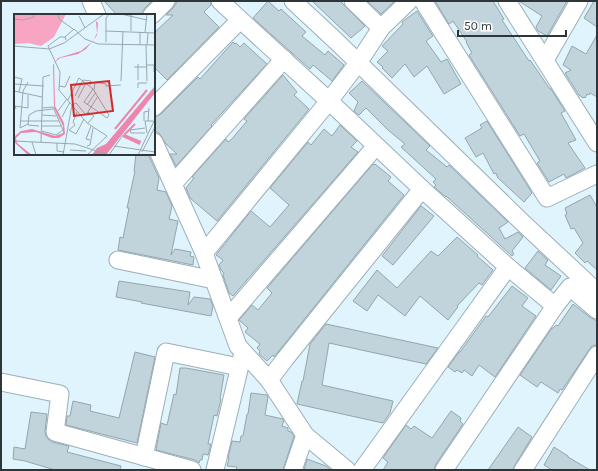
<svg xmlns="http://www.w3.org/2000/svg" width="598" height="471" viewBox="0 0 598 471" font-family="Karla,sans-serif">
<rect width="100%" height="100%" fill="#e0f4fd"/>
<!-- building -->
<g fill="#c1d4dc" stroke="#93a6ad">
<path d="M104,1h48l-7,7 -3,4v3h-25z"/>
<path d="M176,1h34l1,4 -7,7 15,15 -52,53 -13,-13v-34l19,-18h-7l7,-7 3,-4z"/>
<path d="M268,1l11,10 2,-2 25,23 -4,4 23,19 3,-4 16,14 -12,16 -19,-16 -3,4 -57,-51z"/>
<path d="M312,1h28l25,25 -14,12z"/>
<path d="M367,1h28l-14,13z"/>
<path d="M435,1h58l11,18 -2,1 27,41 1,-1 20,29h1l14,22 -4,2 15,27 -8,3 17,25 -19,10 -2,-4 -15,8 -12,-19 3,-2 -16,-27 -4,2 -51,-81 3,-2 -6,-11h1l-14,-21 -4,3z"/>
<path d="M519,1h48l-20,35 -9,-5 -2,-4 6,-11z"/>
<path d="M594,1h3v26l-13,-9z"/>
<path d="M417,11l16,25 -7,5 15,21 6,-3 14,25 -17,10 -17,-28 -13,11 -9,-13 -13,14 -10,-10 1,-1 -6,-5 11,-11 -6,-5 21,-22 -1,-2z"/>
<path d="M597,35v62l-7,-4 -1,2 -2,-1 -2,4 -1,-1 -1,1 -4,-3 -14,-22 6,-3 -8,-5 9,-19 14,8z"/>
<path d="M233,42l2,2 1,-1 4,4 4,-4 23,21 -56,61 1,1 -36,40 -6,-12h7l-12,-11 -5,-9 -6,-4v-13l3,-1 4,-2 37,-37 2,2z"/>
<path d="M283,75l14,17 -3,3 15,14 -92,112 -27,-23 -4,-10 8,-10 -2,-1 34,-38 2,3 3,-2 16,-19 -3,-2z"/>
<path d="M362,81l68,65 -4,4 21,17 2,-2 59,57 -9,6 6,11 13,-7 5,5 -11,14 2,3 -2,2 -23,-21 -43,-39v1l-12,-10 2,-2 -3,-3 3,-3 -35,-32 4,-3 -17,-14 -22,-22 -7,7 -5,-4 4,-9 -9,-9z"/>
<path d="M487,121l45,72 -8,9 -26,-24 -2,-5 -2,1 -11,-21 -7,4 -11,-19 17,-10 -2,-3z"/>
<path d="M340,125l17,16 -6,6 7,5 -125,144 -4,-3 -6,-18 1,-2 -3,-3 -2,-5 4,-5 -7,-5 35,-44 19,16 19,-22 -19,-17 38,-46 3,3 13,-16 8,7z"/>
<path d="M136,154h12l11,24 -2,12 9,2 6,14 -3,13 9,2 -7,34 4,-6 16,3 -1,4 4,1 -1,8 -75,-15 2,-13 3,1 6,-30h-2l8,-37h-1z"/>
<path d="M373,164l1,1 1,-1 16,13 -3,4 16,14 -130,162 -1,-2 -6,6 -8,-7 1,-3 -3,-3 3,-4 -15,-12 3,-4 -9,-8 13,-15 6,5 14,-17 -5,-5z"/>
<path d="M590,195l7,12v63l-10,-9 -2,2 -10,-10 8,-10 -9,-15 -3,1 -6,-14 2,-1 -2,-6z"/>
<path d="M421,206l13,10 -41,49 -11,-9z"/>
<path d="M457,237l21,18 -1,1 16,14 -11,15 -3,-2 -22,23 1,1 -10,13 -28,-24 -15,20 -27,-21 -11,16 -14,-10 24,-31 20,18 34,-37 7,5z"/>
<path d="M538,251l10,9 -3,5 16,11 -10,14 -26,-22z"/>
<path d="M119,281l71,11 -2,13 6,-8 16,2 3,7 -2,10 -70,-13 1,-1 -26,-5z"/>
<path d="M512,286l16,12 -6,8 14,10 -41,61 -16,-12 -7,11 -8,-6 -2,3 -5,-3 -2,2 -7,-5 11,-15h1l26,-36 2,1z"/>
<path d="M573,304l18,14 6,3v22l-1,2 -4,1 -3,4 -27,40 -2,-1 -2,4 -17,-11 -4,5 -17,-12 32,-47h1l3,-3 2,1z"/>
<path d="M326,324l112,24 -12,16 -97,-21 -7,42 71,16 -3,12 -7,10 -86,-19 5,-23h1l7,-37z"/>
<path d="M135,352l20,5 -18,86 -71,-18 1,-9h3l3,-15 18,4 -1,6 29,7z"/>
<path d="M180,368h6l38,7 -4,24h1l-4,17 -3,-1 -6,29h3l-3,11 -5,-1 -1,6h-2l-1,3 -4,-3 -39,-10 5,-27 6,2 7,-31 2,1z"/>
<path d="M251,393l16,2 1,2 -3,18 18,4 1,1 -2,6 6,2v3l3,1 3,4 -10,31 -1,3h-47l1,-3 -10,-1 2,-8h-1l4,-17 8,1 1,-6h2l4,-22h1z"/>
<path d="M451,411l10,7 -1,3 3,3 -27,40 -2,6h-51l5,-8 -5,-4 23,-33 5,4 3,-3 18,12z"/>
<path d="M31,412l16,2 -2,17 1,5 2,3 4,3 17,4 -2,6 54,14 -1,4h-65l-30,-9 -12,-2 1,-12 11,2z"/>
<path d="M518,427l14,10 -17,28 -2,5h-25z"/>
<path d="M554,447l14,9v1l22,13h-38l-8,-5z"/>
<path d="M307,459l19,7 5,4h-27z"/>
</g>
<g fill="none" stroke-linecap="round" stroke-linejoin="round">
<defs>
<g id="street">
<path d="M91,1l6,14"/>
<path d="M293,1l43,40 187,182 74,69"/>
<path d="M353,1l28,27"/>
<path d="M423,1l124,197 50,-24"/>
<path d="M507,1l90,142"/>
<path d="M152,15l14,-14"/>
<path d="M545,60l34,-59"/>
<path d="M154,107l86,-87"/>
<path d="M154,142l50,111 34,93 31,34 16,-21 137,-170 -93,-88 -109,-100"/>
<path d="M173,184l111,-125"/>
<path d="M422,189l86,78 47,39 15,-19 27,23"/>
<path d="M204,253l125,-152 29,-38 23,-35 28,-27"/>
<path d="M118,260l96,20"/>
<path d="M228,318l148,-172"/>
<path d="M269,380l36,55 42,35"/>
<path d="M1,382l59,12 -5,38 137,38"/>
<path d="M144,457l22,-105 73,15"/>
<path d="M215,470l27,-113"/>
<path d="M293,470l12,-35"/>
<path d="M362,470l146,-203"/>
<path d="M444,470l111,-164"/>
<path d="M523,470l74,-115"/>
</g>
</defs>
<!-- street casing -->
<use href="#street" stroke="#9cafb7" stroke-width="19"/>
<!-- street -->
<use href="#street" stroke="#fff" stroke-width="17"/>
</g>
<!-- overview -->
<g transform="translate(14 14)">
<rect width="141" height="141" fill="#e0f4fd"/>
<path d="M0,0h52l-12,23 -13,9 -13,-3 -14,1z" fill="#f7a5c3"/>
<path d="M82,7l2,2 -1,12 -2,3 -9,11 -8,5 -18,4 -6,5 1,43 9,17 1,11 -6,4h-7l-16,-6 -15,1 -5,5 1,5 15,12h-4l-14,-13 1,-6 6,-5 11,-2 23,7 8,-3v-7l-9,-18 -1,-43 5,-7 23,-7 12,-10 4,-8zM141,72v7l-49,62h-14l5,-7 9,-4z" fill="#eb87ad"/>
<path fill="none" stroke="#eb87ad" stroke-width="2" d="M101,115l32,-39M110,121l17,7M110,121l11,-11M109,122l17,8"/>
<path fill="none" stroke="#99a8af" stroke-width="1" d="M44,0l1,5 14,10M107,0l26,6M65,2l6,12M0,5l9,1 11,-3v-3M91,17l50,2M117,17v-17M126,18v13M131,18l2,-18M51,23l9,-8 11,10 13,5 57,1M52,26l-1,-3h-5l-12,9 12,26 -1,18 28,33 20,13 -20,19M92,28v-24l3,-4M132,31l1,36M133,31l1,-12M0,32l35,3 15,-6 40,-29M124,50v16M133,51h7v7M120,53h13M0,63l8,2 -3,13M107,67l2,-50M14,68l-5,9 -3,37 8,-4M0,70l30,2M45,72l6,1 5,-11M124,74v-5h9M79,75l16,26 -2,3 -23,-16zM80,76l1,-8 11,2v2l15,-1M0,77l28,6M61,82l8,-16 8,1 -1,4M64,84l8,-15M54,86l11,-22 14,11M73,91l9,-13M28,94l11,-1 10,23 -7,5 -14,-4M2,95l-1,-3 13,2v-13M44,97l9,-12M28,101l14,1M72,101l12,-19M48,103l8,-15M7,107h38M130,107v-9l5,-1M134,107l1,-13M74,109l6,-7 -6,-4M25,112l-11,-1 1,-10 7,-4 17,-2M28,112h20M131,114l-15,2 1,3h14M55,116l7,4 8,-15M55,116l6,-5 -2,-3 4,-10M133,119l-2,-12h8M76,126l-4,-1 5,-13M0,127l61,3 34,11M18,128l4,13M27,128l2,-65 7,-2M43,129v8l7,1M73,132l3,-1 3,-17M100,132l41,6M56,136l16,1M128,138l13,-25M49,141l9,-50 4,-2 10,12M95,141l14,-20M124,141l17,-36"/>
<path fill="#d62828" fill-opacity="0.15" stroke="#d62828" stroke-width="2" d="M95,67l4,30 -39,5 -3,-31z"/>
<rect width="141" height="141" fill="none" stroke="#2f363a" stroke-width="2"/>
</g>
<!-- border -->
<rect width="598" height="471" fill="none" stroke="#2f363a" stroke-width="4"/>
<!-- scale -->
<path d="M458 30v6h108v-6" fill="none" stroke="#2f363a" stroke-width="2"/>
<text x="464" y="30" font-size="12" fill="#2f363a" stroke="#ffffff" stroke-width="3" paint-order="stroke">50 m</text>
</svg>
